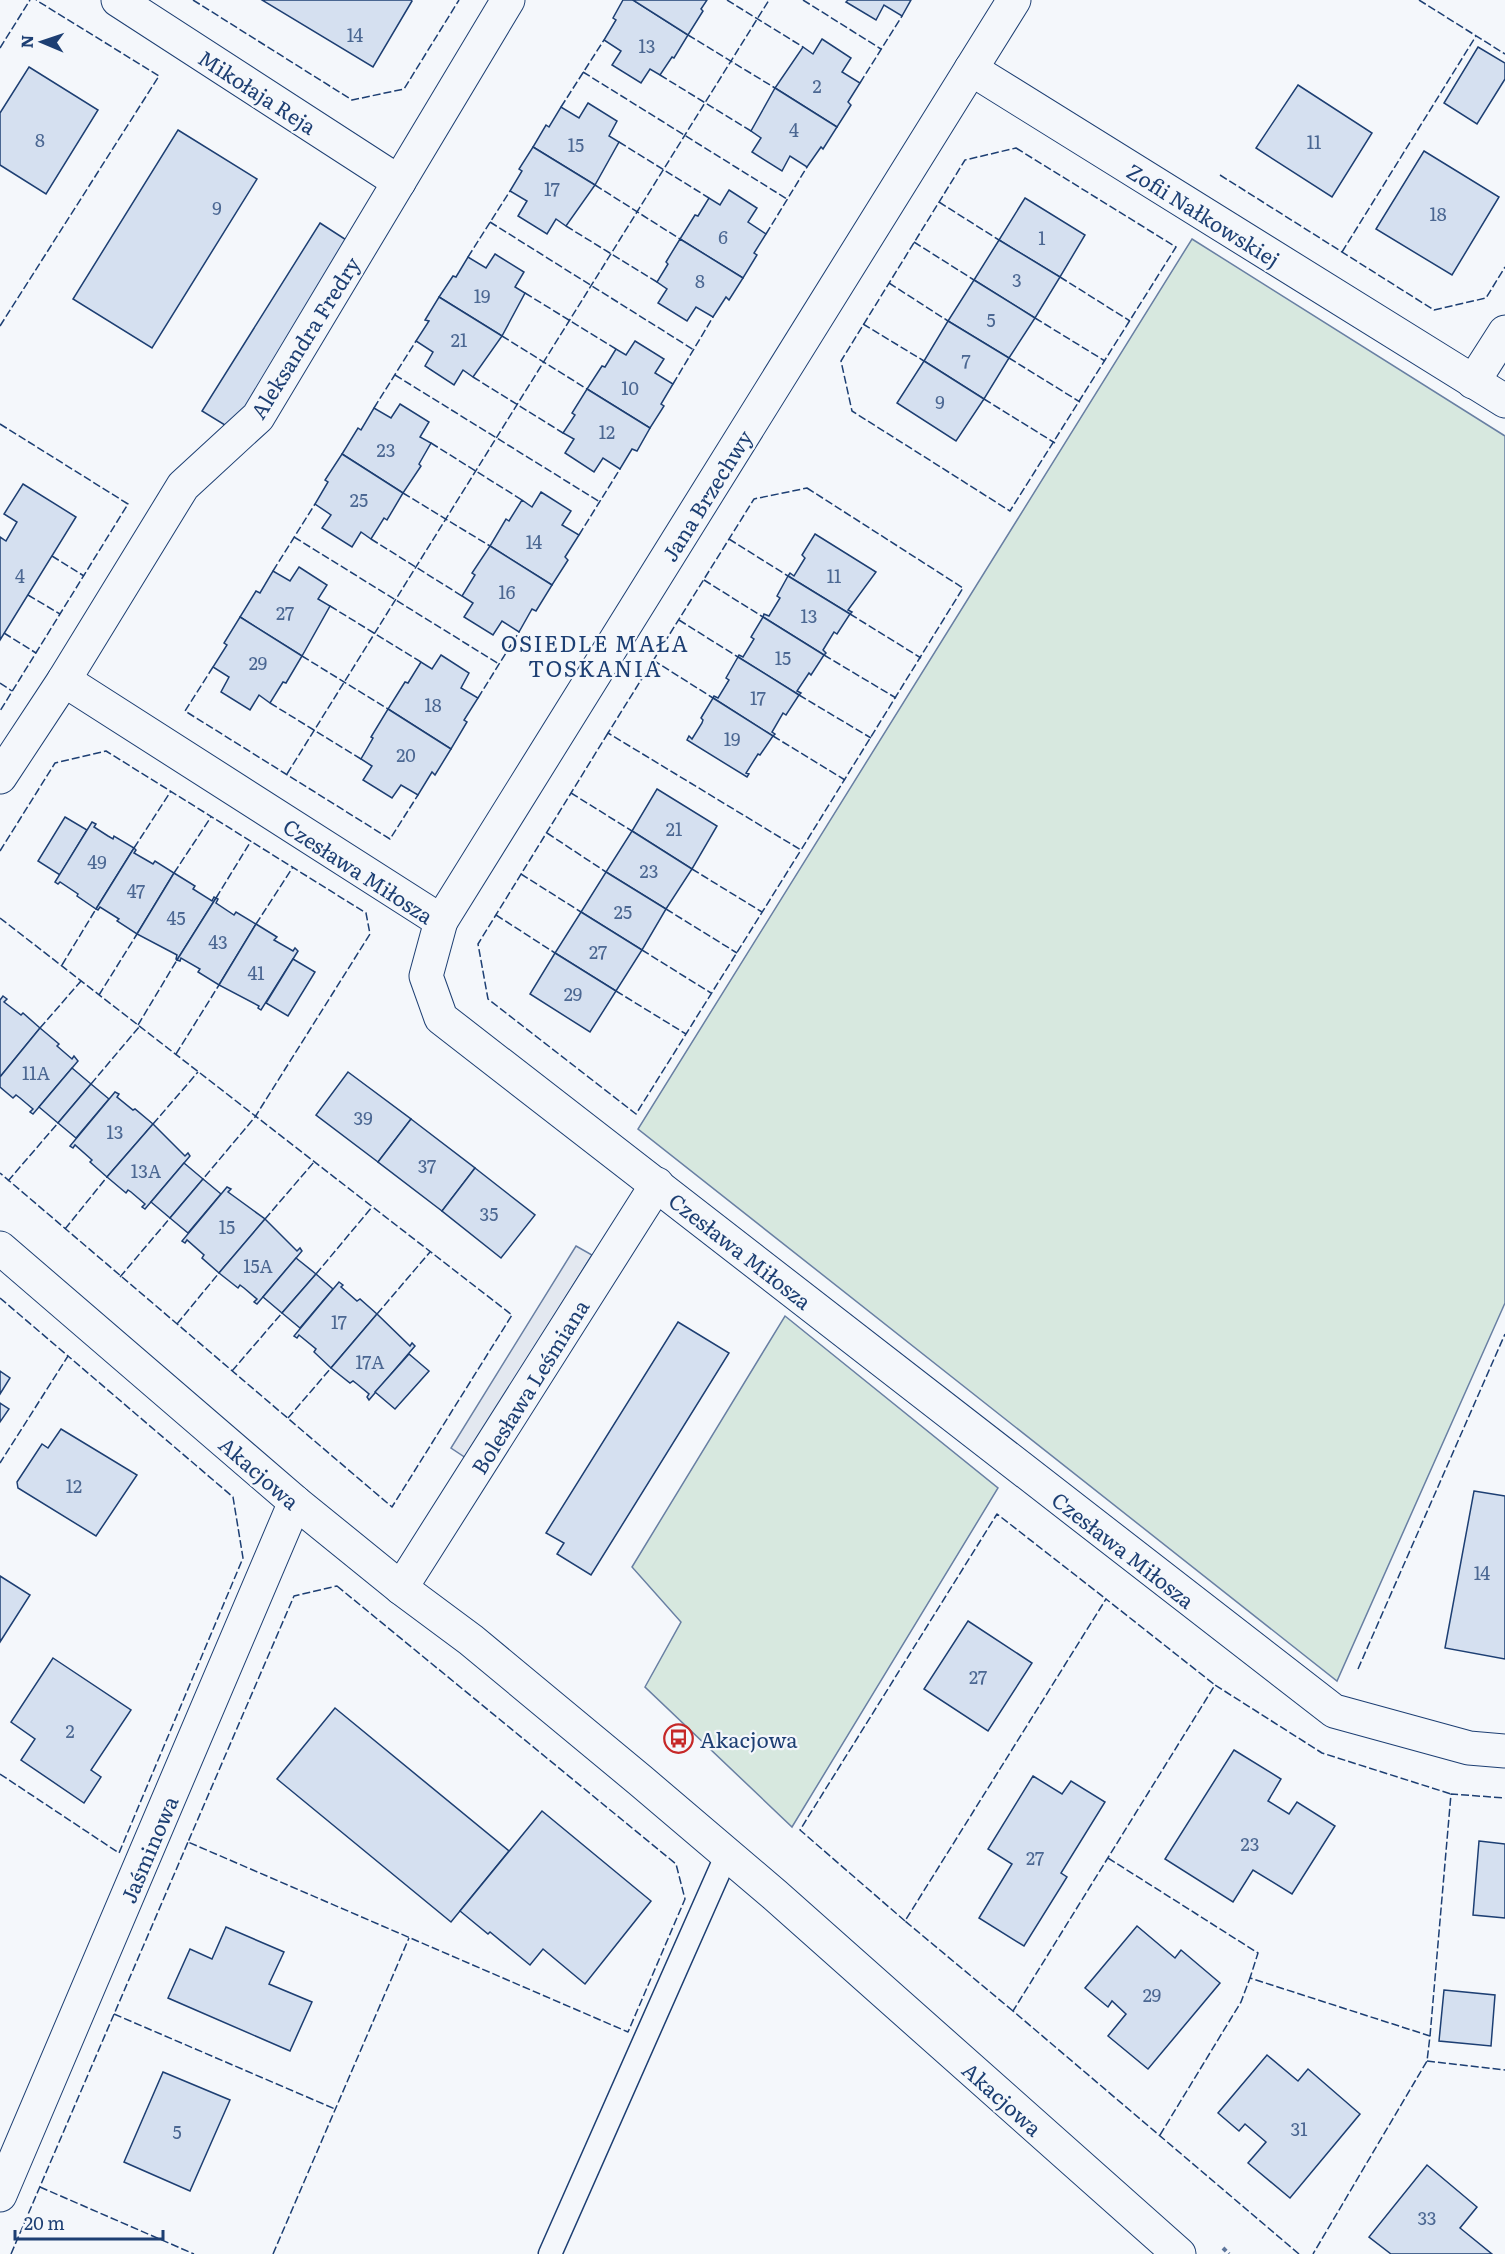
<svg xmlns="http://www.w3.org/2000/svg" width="1505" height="2254" viewBox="0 0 1505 2254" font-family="Literata,serif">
<rect width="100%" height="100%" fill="#f4f7fb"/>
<!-- green -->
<g fill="#d7e8df" stroke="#687fa3" stroke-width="1.5">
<path d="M1192,239l313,197v867l-168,378 -699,-552z"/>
<path d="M785,1316l213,172 -206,339 -147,-140 36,-65 -49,-55z"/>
</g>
<!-- parking -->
<path fill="#e3e8f0" stroke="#687fa3" stroke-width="1.5" d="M576,1246l16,9 -126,203 -15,-10z"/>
<!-- building -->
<g fill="#d5e0f0" stroke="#1d3f73" stroke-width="1.5">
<path d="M262,0h149l1,1 -39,66z"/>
<path d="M623,0h10l55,35 -14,23 -2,-1 -12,18 -10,-6 -9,14 -29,-18 9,-14 -17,-11 12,-20 -3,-2z"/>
<path d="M633,0h74l-6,9 2,2 -15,24z"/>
<path d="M848,0h63l-9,16 -18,-11 -8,15 -30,-18z"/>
<path d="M822,39l29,19 -9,14 18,11 -12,19 3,3 -14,22 -62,-39 28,-41 10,7z"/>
<path d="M1478,47l27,16v16l-28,45 -33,-21z"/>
<path d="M29,67l69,43 -52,84 -46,-29v-52z"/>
<path d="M1298,85l74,48 -40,64 -76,-49z"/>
<path d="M775,88l62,39 -14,22 -2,-2 -14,20 -17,-11 -8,15 -30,-19 9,-14 -10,-7z"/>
<path d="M588,103l29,18 -8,15 10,6 -24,43 -62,-38 13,-22 3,2 12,-20 18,11z"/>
<path d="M178,130l79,49 -105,169 -79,-49z"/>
<path d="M533,147l62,38 -29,41 -10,-7 -9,15 -29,-18 9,-15 -17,-10 12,-20 -3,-2z"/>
<path d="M1424,151l75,46 -47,78 -76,-46z"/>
<path d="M729,190l28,18 -9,14 18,12 -12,19 3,2 -14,23 -63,-39 15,-24 3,1 11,-18 11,7z"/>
<path d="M1025,198l60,37 -25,42 -61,-37z"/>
<path d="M320,223l31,20 -118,187 -31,-19z"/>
<path d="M680,239l63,39 -14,22 -3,-3 -13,20 -17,-10 -9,14 -29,-18 9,-14 -10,-7 11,-18 -2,-2z"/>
<path d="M999,240l61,37 -25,41 -61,-38z"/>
<path d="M495,254l29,18 -9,15 10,6 -23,43 -63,-39 14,-21 3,1 12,-20 18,11z"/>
<path d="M974,280l61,38 -26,40 -61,-37z"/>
<path d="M439,297l63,39 -29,41 -10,-7 -9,15 -29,-19 8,-14 -17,-11 13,-20 -4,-1z"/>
<path d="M948,321l61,37 -25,41 -60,-38z"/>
<path d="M635,341l29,18 -9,14 18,11 -12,20 3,2 -14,22 -63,-39 15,-23 3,1 11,-18 10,6z"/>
<path d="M924,361l60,38 -28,42 -59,-38z"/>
<path d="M587,389l63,39 -13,23 -5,-2 -12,20 -17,-11 -9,14 -29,-19 9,-14 -11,-6 12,-18 -3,-2z"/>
<path d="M400,404l29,18 -9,15 11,6 -12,21 2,2 -18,27 -61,-39 16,-26 3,2 13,-22 17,10z"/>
<path d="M342,454l61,39 -16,27 -3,-2 -13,21 -10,-7 -9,15 -30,-19 9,-13 -16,-11 13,-22 -3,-2z"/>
<path d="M23,484l53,33 -76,123v-103l6,4 11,-19 -13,-8z"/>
<path d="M541,492l30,19 -9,14 17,10 -14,22 3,3 -16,25 -62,-39 16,-27 3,2 13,-21 10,7z"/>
<path d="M815,534l61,38 -28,38 4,2 -2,2 -62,-38 2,-3 4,3 11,-18 -3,-3z"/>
<path d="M490,546l62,39 -16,26 -4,-2 -13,23 -17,-11 -9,14 -29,-18 9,-14 -11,-7 13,-21 -3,-2z"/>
<path d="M299,567l28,18 -9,14 12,7 -28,50 -62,-39 16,-26 4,2 13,-22 17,10z"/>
<path d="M788,576l62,38 -13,20 -3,-2 -11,18 3,3 -2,2 -61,-38 1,-3 5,2 11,-18 -3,-2z"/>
<path d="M240,617l62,39 -16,27 -3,-1 -13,21 -11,-8 -9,15 -29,-18 8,-15 -16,-10 14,-22 -3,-2z"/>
<path d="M763,617l61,38 -13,20 -2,-2 -12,18 4,2 -2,2 -61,-38 1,-2 4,2 11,-18 -3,-2z"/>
<path d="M441,655l28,18 -8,15 17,10 -14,22 3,2 -16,27 -63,-40 17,-27 3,1 13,-21 11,7z"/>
<path d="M738,657l61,38 -13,20 -3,-2 -11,19 3,2 -2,2 -60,-38 1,-2 4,2 11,-18 -3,-2z"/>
<path d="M713,698l60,38 -13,19 -2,-1 -12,19 3,1 -2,3 -60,-37 2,-4 3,3 10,-16 1,-3 -2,-2z"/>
<path d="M388,709l63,40 -16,26 -3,-3 -14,23 -17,-10 -9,13 -29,-18 9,-14 -11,-7 12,-21 -2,-1z"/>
<path d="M657,789l60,37 -25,43 -60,-38z"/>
<path d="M65,817l22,13 -27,45 -22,-14z"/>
<path d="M92,822l4,2 -2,3 14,9 5,3 1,-3 20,12 -38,61 -19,-13 1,-2 -18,-12 -2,2 -3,-2z"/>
<path d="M632,831l60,38 -26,40 -60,-37z"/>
<path d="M134,848l2,2 -2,3 14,8 5,3 2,-3 19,12 -37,61 -20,-13 2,-2 -19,-12 -2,3 -2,-1z"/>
<path d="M606,872l60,37 -24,41 -61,-38z"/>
<path d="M174,873l21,13 -2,3 19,12 2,-4 2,1 -39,62 -1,-1 1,-4 -40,-21z"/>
<path d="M216,898l2,1 -2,4 18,12 2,-3 20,12 -37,61 -21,-13 2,-3 -19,-11 -1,3 -3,-1z"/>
<path d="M581,912l61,38 -26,41 -61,-38z"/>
<path d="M256,924l21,13 -3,3 19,11 2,-3 3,3 -37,59 -3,-2 1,-2 -40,-21z"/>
<path d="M555,953l61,38 -26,41 -60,-38z"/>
<path d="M293,959l22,13 -27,44 -22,-13z"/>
<path d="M3,996l4,3 -3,3 17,13 2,-2 17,15 -40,49v-77z"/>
<path d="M40,1028l19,16 -2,2 15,13 2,-3 4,5 -45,53 -3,-2 3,-3 -13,-11 -4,-3 -3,3 -13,-11v-10z"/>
<path d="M72,1068l19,16 -33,39 -19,-16z"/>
<path d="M348,1072l63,47 -33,43 -62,-47z"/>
<path d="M91,1084l18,15 -33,39 -18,-15z"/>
<path d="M115,1092l4,2 -2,3 16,13 2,-1 18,15 -46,53 -17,-15 2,-2 -17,-15 -2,3 -3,-2z"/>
<path d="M411,1119l64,49 -33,43 -64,-49z"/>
<path d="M153,1124l32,32 3,-3 2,3 -45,53 -3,-2 3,-3 -14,-12 -3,-2 -2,3 -19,-16z"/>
<path d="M184,1163l19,16 -33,39 -19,-16z"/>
<path d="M475,1168l60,47 -34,43 -59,-47z"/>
<path d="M203,1179l18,15 -33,39 -18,-15z"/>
<path d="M227,1187l4,2 -3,3 37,27 -46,54 -17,-15 2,-3 -17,-15 -2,3 -3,-2z"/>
<path d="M265,1219l32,32 3,-3 2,3 -45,53 -3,-2 3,-3 -13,-11 -4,-3 -2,3 -19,-15z"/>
<path d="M296,1258l20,16 -34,39 -19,-16z"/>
<path d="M316,1274l17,15 -33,39 -18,-15z"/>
<path d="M339,1282l4,3 -2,2 16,14 3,-2 17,15 -46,54 -17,-16 2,-3 -17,-14 -2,3 -3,-2z"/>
<path d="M377,1314l33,32 2,-3 3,3 -46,54 -2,-3 2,-3 -12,-10 -4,-3 -3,2 -19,-15z"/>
<path d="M678,1322l51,31 -138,222 -34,-21 7,-11 -18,-10z"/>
<path d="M409,1354l20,17 -34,38 -20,-17z"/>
<path d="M0,1371l10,7 -10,16z"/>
<path d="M0,1403l9,6 -9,13z"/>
<path d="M61,1429l76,46 -41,61 -78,-48 -1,-6 25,-38 6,4z"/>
<path d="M1474,1491l31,5v163l-60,-11z"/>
<path d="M0,1576l30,19 -30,47z"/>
<path d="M968,1621l64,42 -44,68 -64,-42z"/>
<path d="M53,1658l78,52 -40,60 10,7 -17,26 -63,-43 14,-21 -24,-17z"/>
<path d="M335,1708l174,143 -58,71 -174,-143z"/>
<path d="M1234,1750l47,29 -13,22 21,13 8,-12 38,24 -43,68 -39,-24 -20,32 -68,-43z"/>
<path d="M1033,1776l29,18 9,-13 34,21 -44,71 6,4 -43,69 -45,-28 33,-54 -24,-15z"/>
<path d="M542,1811l109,90 -66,83 -42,-35 -13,16 -40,-33 -2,2 -28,-23z"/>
<path d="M1479,1841l26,3v74l-32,-3z"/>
<path d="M1137,1926l38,32 6,-8 39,33 -72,86 -40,-33 18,-22 -14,-13 -4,6 -23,-19z"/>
<path d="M226,1927l58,25 -15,32 43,18 -22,49 -122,-53 22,-49 22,10z"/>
<path d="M1444,1990l51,5 -4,51 -52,-5z"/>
<path d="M1267,2055l31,26 10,-12 52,45 -70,84 -42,-35 18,-21 -21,-18 -6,7 -21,-18z"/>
<path d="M163,2072l67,28 -40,91 -66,-29z"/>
<path d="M1427,2165l50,42 -17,21 32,26h-101l-22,-17z"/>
</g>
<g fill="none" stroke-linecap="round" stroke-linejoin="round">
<defs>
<path id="service" d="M550,2254l177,-400"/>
<g id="minor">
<path d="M118,0l281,182"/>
<path d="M1014,0l-43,69 534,332"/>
<path d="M1473,382l32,-50"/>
<path d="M64,680l377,241 -15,55 15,42 893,693 135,37 36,3"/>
<path d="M0,777l64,-97 119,-194 75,-69 250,-417"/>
<path d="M441,921l530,-852"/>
<path d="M0,1248l295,254 106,86 70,52 170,141 134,114 404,359"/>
<path d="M401,1588l256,-404"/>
<path d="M0,2195l295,-693"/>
</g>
</defs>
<!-- service casing -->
<use href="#service" stroke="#1d3f73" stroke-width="25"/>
<!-- minor casing -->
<use href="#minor" stroke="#1d3f73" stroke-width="35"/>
<!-- path -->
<path stroke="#5e769c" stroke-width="4" stroke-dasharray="4.5 3" stroke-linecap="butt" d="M1223,2248l6,6"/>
<!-- service -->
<use href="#service" stroke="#f4f7fb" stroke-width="22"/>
<!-- minor -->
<use href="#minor" stroke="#f4f7fb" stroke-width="33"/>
<!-- fence -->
<g stroke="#1d3f73" stroke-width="1.5" stroke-dasharray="8 3" stroke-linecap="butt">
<path d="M193,0l159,100 52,-11 55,-89"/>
<path d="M727,0l76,47"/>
<path d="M803,0l78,49"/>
<path d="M1419,0l86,54"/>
<path d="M688,35l87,53"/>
<path d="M0,48l30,-48"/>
<path d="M583,72l204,127"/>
<path d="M660,75l91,56"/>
<path d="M860,83l42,-67"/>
<path d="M561,107l43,-67"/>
<path d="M619,142l90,56"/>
<path d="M1016,148l160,99 -166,264 -158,-100 -11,-50 124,-201z"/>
<path d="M1220,175l214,135 52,-12 19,-31"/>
<path d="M595,185l85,54"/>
<path d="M939,202l60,38"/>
<path d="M490,222l204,128"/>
<path d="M566,226l91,56"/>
<path d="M766,234l41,-67"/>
<path d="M914,242l60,38"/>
<path d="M1342,252l134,-216"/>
<path d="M468,257l42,-66"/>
<path d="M1060,277l70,44"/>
<path d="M889,283l59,38"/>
<path d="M525,293l91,56"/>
<path d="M1035,318l70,43"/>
<path d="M863,324l61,37"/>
<path d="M0,326l159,-250 -123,-76"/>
<path d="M502,336l85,53"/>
<path d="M1009,358l71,44"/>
<path d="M395,375l205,127"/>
<path d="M473,377l90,56"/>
<path d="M673,384l40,-67"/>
<path d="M984,399l71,44"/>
<path d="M374,408l42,-67"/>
<path d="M0,424l128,80 -128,207"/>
<path d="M431,443l91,57"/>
<path d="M807,488l156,100 -162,262 -193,-117 146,-234z"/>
<path d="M403,493l87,53"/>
<path d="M579,535l41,-66"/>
<path d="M294,537l205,127"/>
<path d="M371,539l91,57"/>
<path d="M729,539l59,37"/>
<path d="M52,556l32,20"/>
<path d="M273,571l42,-67"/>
<path d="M704,580l59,37"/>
<path d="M28,595l32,19"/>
<path d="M330,606l91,56"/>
<path d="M850,614l71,44"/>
<path d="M679,620l59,37"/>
<path d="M4,633l32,20"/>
<path d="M824,655l72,43"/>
<path d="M302,656l86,53"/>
<path d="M653,660l60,38"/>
<path d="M213,667l-28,44 205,128 28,-44"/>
<path d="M0,683l12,8"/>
<path d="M799,695l72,43"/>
<path d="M478,698l41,-66"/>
<path d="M270,703l91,56"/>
<path d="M608,733l-130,211 10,55 148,115 165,-264"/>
<path d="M773,736l72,44"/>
<path d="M287,774l482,-774"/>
<path d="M571,793l61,38"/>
<path d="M547,833l59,39"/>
<path d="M134,848l37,-57"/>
<path d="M0,851l55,-88 51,-12 260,162 4,21 -115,183 -52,62"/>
<path d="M692,869l70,43"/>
<path d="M174,873l37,-56"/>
<path d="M521,874l60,38"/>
<path d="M216,898l35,-57"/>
<path d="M666,909l71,44"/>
<path d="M496,915l59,38"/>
<path d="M0,918l512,397 -120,192 -392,-334"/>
<path d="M256,924l37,-57"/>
<path d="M642,950l69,43"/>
<path d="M62,965l34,-56"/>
<path d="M616,991l70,43"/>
<path d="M99,995l38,-61"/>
<path d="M138,1025l39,-65"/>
<path d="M40,1028l41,-47"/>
<path d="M176,1054l43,-69"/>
<path d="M91,1084l48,-57"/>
<path d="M153,1124l45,-52"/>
<path d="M8,1181l50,-58"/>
<path d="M265,1219l49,-57"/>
<path d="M65,1229l42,-52"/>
<path d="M316,1274l56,-67"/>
<path d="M120,1277l50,-59"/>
<path d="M0,1298l68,58 -68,107"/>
<path d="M377,1314l53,-62"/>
<path d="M177,1324l42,-51"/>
<path d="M232,1371l50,-58"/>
<path d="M288,1418l43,-50"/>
<path d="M337,1586l339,278 9,35 -57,133 -440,-190 106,-246z"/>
<path d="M1358,1669l147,-335"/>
<path d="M0,1774l119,79 124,-295 -10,-61 -165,-141"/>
<path d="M1108,1858l150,95 -8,25"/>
<path d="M905,1921l-105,-91 197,-316 109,85"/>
<path d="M1013,2011l-108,-90 201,-322 109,86"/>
<path d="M114,2014l221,95"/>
<path d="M1430,2036l21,-242 54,4"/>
<path d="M1427,2061l78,9"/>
<path d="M1160,2135l81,-133 9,-24 180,58 -3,25 -114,193"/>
<path d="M40,2187l154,67"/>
<path d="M11,2254l177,-412"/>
<path d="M273,2254l136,-316"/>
<path d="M1299,2254l-286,-243 202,-326 107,68 129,41"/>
</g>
</g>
<!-- icons -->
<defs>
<symbol id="bus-ring" viewBox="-11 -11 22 22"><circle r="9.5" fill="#f4f7fb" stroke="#c62828" stroke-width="1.5"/><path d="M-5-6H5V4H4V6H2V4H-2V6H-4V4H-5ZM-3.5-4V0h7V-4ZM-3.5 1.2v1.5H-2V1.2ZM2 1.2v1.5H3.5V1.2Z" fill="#c62828"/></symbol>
</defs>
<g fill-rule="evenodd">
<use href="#bus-ring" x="662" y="1722" width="33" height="33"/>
</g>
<g text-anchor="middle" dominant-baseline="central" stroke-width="4.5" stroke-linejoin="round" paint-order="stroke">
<!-- number labels -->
<g font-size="18" fill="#4b6792">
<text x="355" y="34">14</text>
<text x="647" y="45">13</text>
<text x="817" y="85">2</text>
<text x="794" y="129">4</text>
<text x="40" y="139">8</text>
<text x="1314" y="141">11</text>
<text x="576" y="144">15</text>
<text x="552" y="188">17</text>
<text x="217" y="207">9</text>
<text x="1438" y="213">18</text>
<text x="723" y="236">6</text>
<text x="1042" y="237">1</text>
<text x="1017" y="279">3</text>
<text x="700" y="280">8</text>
<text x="482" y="295">19</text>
<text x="991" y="319">5</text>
<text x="459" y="339">21</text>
<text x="966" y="360">7</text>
<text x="630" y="387">10</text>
<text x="940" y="401">9</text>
<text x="607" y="431">12</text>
<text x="386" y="449">23</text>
<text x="359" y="499">25</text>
<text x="534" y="541">14</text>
<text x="20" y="575">4</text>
<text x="834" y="575">11</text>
<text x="507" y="591">16</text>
<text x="285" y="612">27</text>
<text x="809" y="615">13</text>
<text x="783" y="657">15</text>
<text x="258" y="662">29</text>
<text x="758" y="697">17</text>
<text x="433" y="704">18</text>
<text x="732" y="738">19</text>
<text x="406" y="754">20</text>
<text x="674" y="828">21</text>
<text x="97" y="861">49</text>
<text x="649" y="870">23</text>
<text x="136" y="890">47</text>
<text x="623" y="911">25</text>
<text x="176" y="917">45</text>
<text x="218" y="941">43</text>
<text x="598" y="951">27</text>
<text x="256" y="972">41</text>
<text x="573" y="993">29</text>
<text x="36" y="1072">11A</text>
<text x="363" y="1117">39</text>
<text x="115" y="1131">13</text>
<text x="427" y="1165">37</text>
<text x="146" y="1170">13A</text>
<text x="489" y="1213">35</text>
<text x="227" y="1226">15</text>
<text x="258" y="1265">15A</text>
<text x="339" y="1321">17</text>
<text x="370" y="1361">17A</text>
<text x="74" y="1485">12</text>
<text x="1482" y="1572">14</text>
<text x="978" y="1676">27</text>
<text x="70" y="1730">2</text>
<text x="1250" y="1843">23</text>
<text x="1035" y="1857">27</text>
<text x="1152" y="1994">29</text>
<text x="1299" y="2128">31</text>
<text x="177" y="2131">5</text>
<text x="1427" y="2217">33</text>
</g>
<!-- street labels -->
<g font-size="21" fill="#1d3f73" stroke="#f4f7fb">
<text transform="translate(258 91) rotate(33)">Mikołaja Reja</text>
<text transform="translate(1204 214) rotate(32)">Zofii Nałkowskiej</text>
<text transform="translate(304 337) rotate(-58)">Aleksandra Fredry</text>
<text transform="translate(706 495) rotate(-58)">Jana Brzechwy</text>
<text transform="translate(359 870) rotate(33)">Czesława Miłosza</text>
<text transform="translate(741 1250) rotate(38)">Czesława Miłosza</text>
<text transform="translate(529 1386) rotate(-58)">Bolesława Leśmiana</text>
<text transform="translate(260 1472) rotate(41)">Akacjowa</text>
<text transform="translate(1124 1549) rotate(38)">Czesława Miłosza</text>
<text transform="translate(148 1849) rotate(-67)">Jaśminowa</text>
<text transform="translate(1003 2098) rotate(42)">Akacjowa</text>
</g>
<!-- poi labels -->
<g font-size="21" fill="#1d3f73" stroke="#f4f7fb" text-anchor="start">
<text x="700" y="1738">Akacjowa</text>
</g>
<!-- neighbourhood labels -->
<g font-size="22" letter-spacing="1.5" fill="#1d3f73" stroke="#f4f7fb">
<text x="595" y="642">OSIEDLE MAŁA<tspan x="595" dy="25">TOSKANIA</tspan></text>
</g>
</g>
<!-- north arrow -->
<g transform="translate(42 42) rotate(272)" stroke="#f4f7fb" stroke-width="4.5" paint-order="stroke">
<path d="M0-4.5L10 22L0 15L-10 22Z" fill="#1d3f73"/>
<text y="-9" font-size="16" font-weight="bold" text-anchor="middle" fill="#1d3f73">N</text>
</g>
<!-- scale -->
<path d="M15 2230v9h148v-9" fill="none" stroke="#1d3f73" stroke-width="3"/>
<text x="24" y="2230" font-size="18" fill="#1d3f73" stroke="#f4f7fb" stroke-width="4.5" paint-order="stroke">20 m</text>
</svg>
